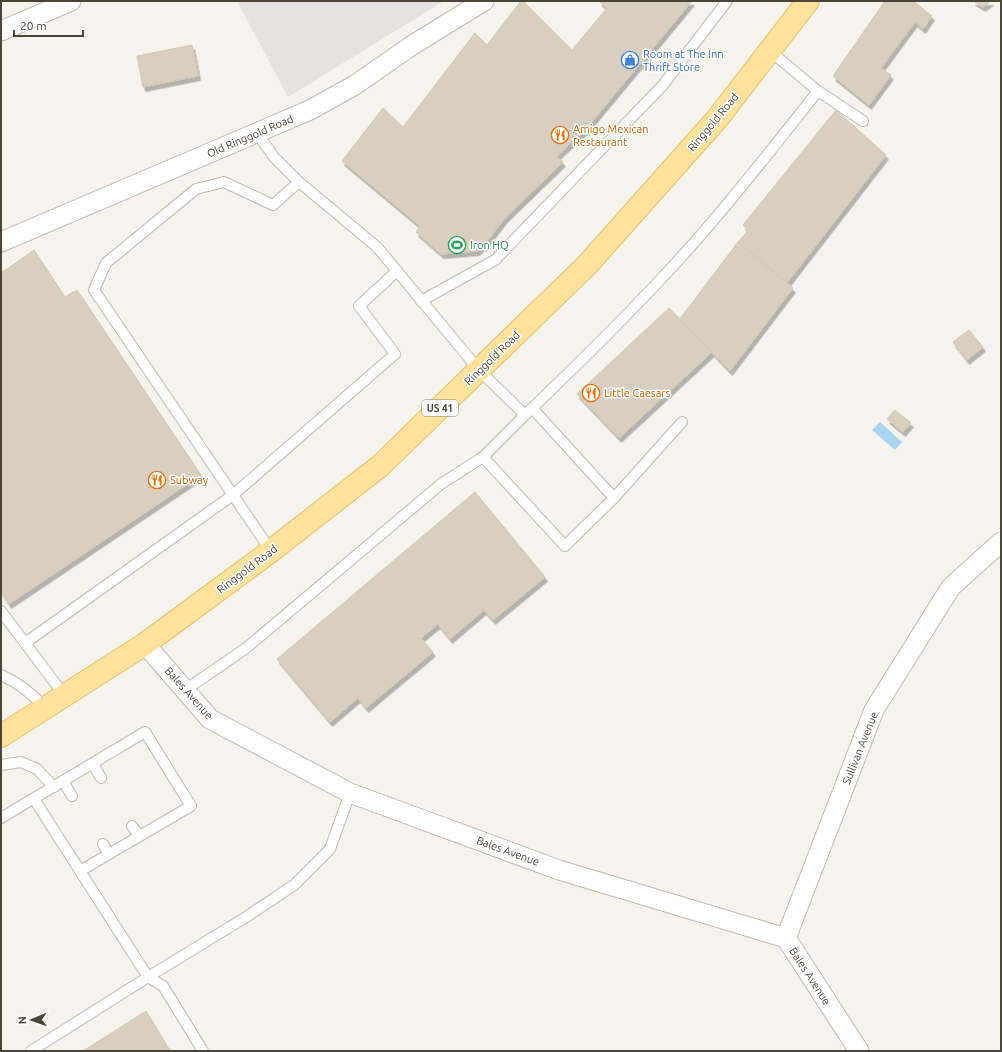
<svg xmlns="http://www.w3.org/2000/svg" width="1002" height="1052" viewBox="0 0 1002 1052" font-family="Ubuntu,sans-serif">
<defs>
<filter id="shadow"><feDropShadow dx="2.5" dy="4.5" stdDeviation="0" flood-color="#0004"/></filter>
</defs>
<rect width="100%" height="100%" fill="#f6f3ec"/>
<!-- parking -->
<path fill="#e5e3e0" d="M237,1h207l-156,96z"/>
<!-- water -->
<path fill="#a9d4f2" d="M880,422l22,20 -7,8 -23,-20z"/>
<!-- building -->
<g fill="#d8cfc1" stroke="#d3c7b4" filter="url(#shadow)">
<path d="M521,1h2l49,49 35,-42 -8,-7h93l-107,129 -28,26 6,6 -58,56 -20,26 -8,7 -36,3 -25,-22 4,-6 -78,-65 41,-53 20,19 72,-94 12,12z"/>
<path d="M885,1h28l19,15 -9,13 -8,-7 -34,46 10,7 -22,30 -36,-29z"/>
<path d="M973,1h18l-8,6z"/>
<path d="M192,45l6,31 -55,11 -6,-31z"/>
<path d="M836,110l50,45 -99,128 -49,-41 10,-11 -5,-6z"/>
<path d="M738,242l55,46 -63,83 -50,-52z"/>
<path d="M34,250l31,47 12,-7 124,185 -192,129 -8,-12v-319z"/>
<path d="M669,308l43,44 -93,86 -42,-44z"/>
<path d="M969,330l14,17 -16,13 -14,-18z"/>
<path d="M895,410l16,13 -8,9 -16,-13z"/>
<path d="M475,492l70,85 -52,43 -9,-10 -34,29 -12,-15 -17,14 12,14 -67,56 -8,-10 -28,24 -53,-63z"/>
<path d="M146,1011l24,40h-87z"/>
</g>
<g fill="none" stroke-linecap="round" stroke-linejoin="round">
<defs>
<g id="lane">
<path d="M818,91l45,30"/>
<path d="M257,133l17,24 25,25 78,65 102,123 46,45c46,-44 92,-89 135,-135 57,-60 107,-125 158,-189l-48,-40"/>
<path d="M421,301l74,-41 168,-175 64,-84"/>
<path d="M525,415l-42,42 82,89 49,-48 -82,-90"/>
<path d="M614,498l68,-76"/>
<path d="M271,551l-177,-261 12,-27 90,-74 28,-7 49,23 26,-23"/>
<path d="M1,611l63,84"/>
<path d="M25,643l208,-148 162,-141 -36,-48 38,-35"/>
<path d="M1,675c18,8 31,18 44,33"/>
<path d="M185,690l60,-41 196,-165 42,-27"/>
<path d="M93,764l8,14"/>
<path d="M1,765l20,-3 16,7 17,18"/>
<path d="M63,781l9,15"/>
<path d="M34,799l46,72"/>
<path d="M1,818l144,-86 46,74 -111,65 68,106 -117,74"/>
<path d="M132,826l7,10"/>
<path d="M103,844l6,10"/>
<path d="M203,1051l-40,-65 -15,-9 95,-58 51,-34 36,-36 20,-56"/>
</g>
<g id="street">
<path d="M1,31l70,-30"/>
<path d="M1,242l309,-132 45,-25 56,-39 73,-45"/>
<path d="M145,644l65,75 140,74 209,77 227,68 73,113"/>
<path d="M786,938l88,-228 77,-123 50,-45"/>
</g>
<path id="primary" d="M1,736l144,-92 126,-93 109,-85 207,-201 130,-146 91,-118"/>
</defs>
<!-- lane casing -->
<use href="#lane" stroke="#c2bbae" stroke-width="12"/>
<!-- street casing -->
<use href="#street" stroke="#c2bbae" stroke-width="21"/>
<!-- primary casing -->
<use href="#primary" stroke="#e6c16a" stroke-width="24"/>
<!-- lane -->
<use href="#lane" stroke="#fff" stroke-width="10"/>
<!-- street -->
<use href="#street" stroke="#fff" stroke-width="19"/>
<!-- primary -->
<use href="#primary" stroke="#ffe39c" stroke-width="22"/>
</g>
<!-- icons -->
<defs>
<symbol id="shop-ring" viewBox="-11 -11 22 22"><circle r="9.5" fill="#fff" stroke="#3f7fe0" stroke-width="1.5"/><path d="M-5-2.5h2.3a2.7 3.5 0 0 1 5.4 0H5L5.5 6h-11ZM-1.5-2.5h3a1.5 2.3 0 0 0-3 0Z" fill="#3f7fe0"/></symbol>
<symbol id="restaurant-ring" viewBox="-11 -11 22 22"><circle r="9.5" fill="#fff" stroke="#e8710a" stroke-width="1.5"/><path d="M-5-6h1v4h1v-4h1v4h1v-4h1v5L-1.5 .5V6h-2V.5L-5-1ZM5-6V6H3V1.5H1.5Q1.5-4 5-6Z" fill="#e8710a"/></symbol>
<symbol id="stadium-ring" viewBox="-11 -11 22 22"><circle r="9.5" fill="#fff" stroke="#2e9e5b" stroke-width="1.5"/><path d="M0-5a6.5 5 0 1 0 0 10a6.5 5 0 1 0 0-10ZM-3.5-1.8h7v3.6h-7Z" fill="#2e9e5b"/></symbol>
</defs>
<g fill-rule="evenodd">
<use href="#shop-ring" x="620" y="50" width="20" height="20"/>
<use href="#restaurant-ring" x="550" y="125" width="20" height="20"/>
<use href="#stadium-ring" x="447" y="235" width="20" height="20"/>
<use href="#restaurant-ring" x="581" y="383" width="20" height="20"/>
<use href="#restaurant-ring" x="147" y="470" width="20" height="20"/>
</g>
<g text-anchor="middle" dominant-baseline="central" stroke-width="3" stroke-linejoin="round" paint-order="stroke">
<!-- shield labels -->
<rect fill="#fff" stroke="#817c74" stroke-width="1" x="422" y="400" width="36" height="16" rx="3"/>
<g font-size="10" font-weight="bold" fill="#4b4439">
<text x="440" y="408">US 41</text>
</g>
<!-- shop labels -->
<g font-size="11" fill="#366cbe" stroke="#fff" text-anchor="start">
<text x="643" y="54">Room at The Inn<tspan x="643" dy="13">Thrift Store</tspan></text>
</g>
<!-- street labels -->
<g font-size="11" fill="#4b4439" stroke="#fff">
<text transform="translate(713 122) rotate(-50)">Ringgold Road</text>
<text transform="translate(250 136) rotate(-23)">Old Ringgold Road</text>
<text transform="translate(492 358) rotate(-44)">Ringgold Road</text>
<text transform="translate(247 569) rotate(-37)">Ringgold Road</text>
<text transform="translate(189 693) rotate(48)">Bales Avenue</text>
<text transform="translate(860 748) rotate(-68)">Sullivan Avenue</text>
<text transform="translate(508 851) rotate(20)">Bales Avenue</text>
<text transform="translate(810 976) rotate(57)">Bales Avenue</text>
</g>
<!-- food labels -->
<g font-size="11" fill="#c56008" stroke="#fff" text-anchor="start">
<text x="573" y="129">Amigo Mexican<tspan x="573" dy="13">Restaurant</tspan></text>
<text x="604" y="393">Little Caesars</text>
<text x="170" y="480">Subway</text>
</g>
<!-- leisure labels -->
<g font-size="11" fill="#27864d" stroke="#fff" text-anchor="start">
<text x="470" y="245">Iron HQ</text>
</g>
</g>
<!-- border -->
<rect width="1002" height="1052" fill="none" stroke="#4b4439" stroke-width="4"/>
<!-- north arrow -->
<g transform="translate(32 1020) rotate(268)" stroke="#ffffff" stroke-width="3" paint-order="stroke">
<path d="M0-3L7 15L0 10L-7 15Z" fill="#4b4439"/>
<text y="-6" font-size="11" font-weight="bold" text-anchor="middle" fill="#4b4439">N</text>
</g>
<!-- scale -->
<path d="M14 30v6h69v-6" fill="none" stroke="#4b4439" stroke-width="2"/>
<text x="20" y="30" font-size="12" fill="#4b4439" stroke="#ffffff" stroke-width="3" paint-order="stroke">20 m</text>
</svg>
